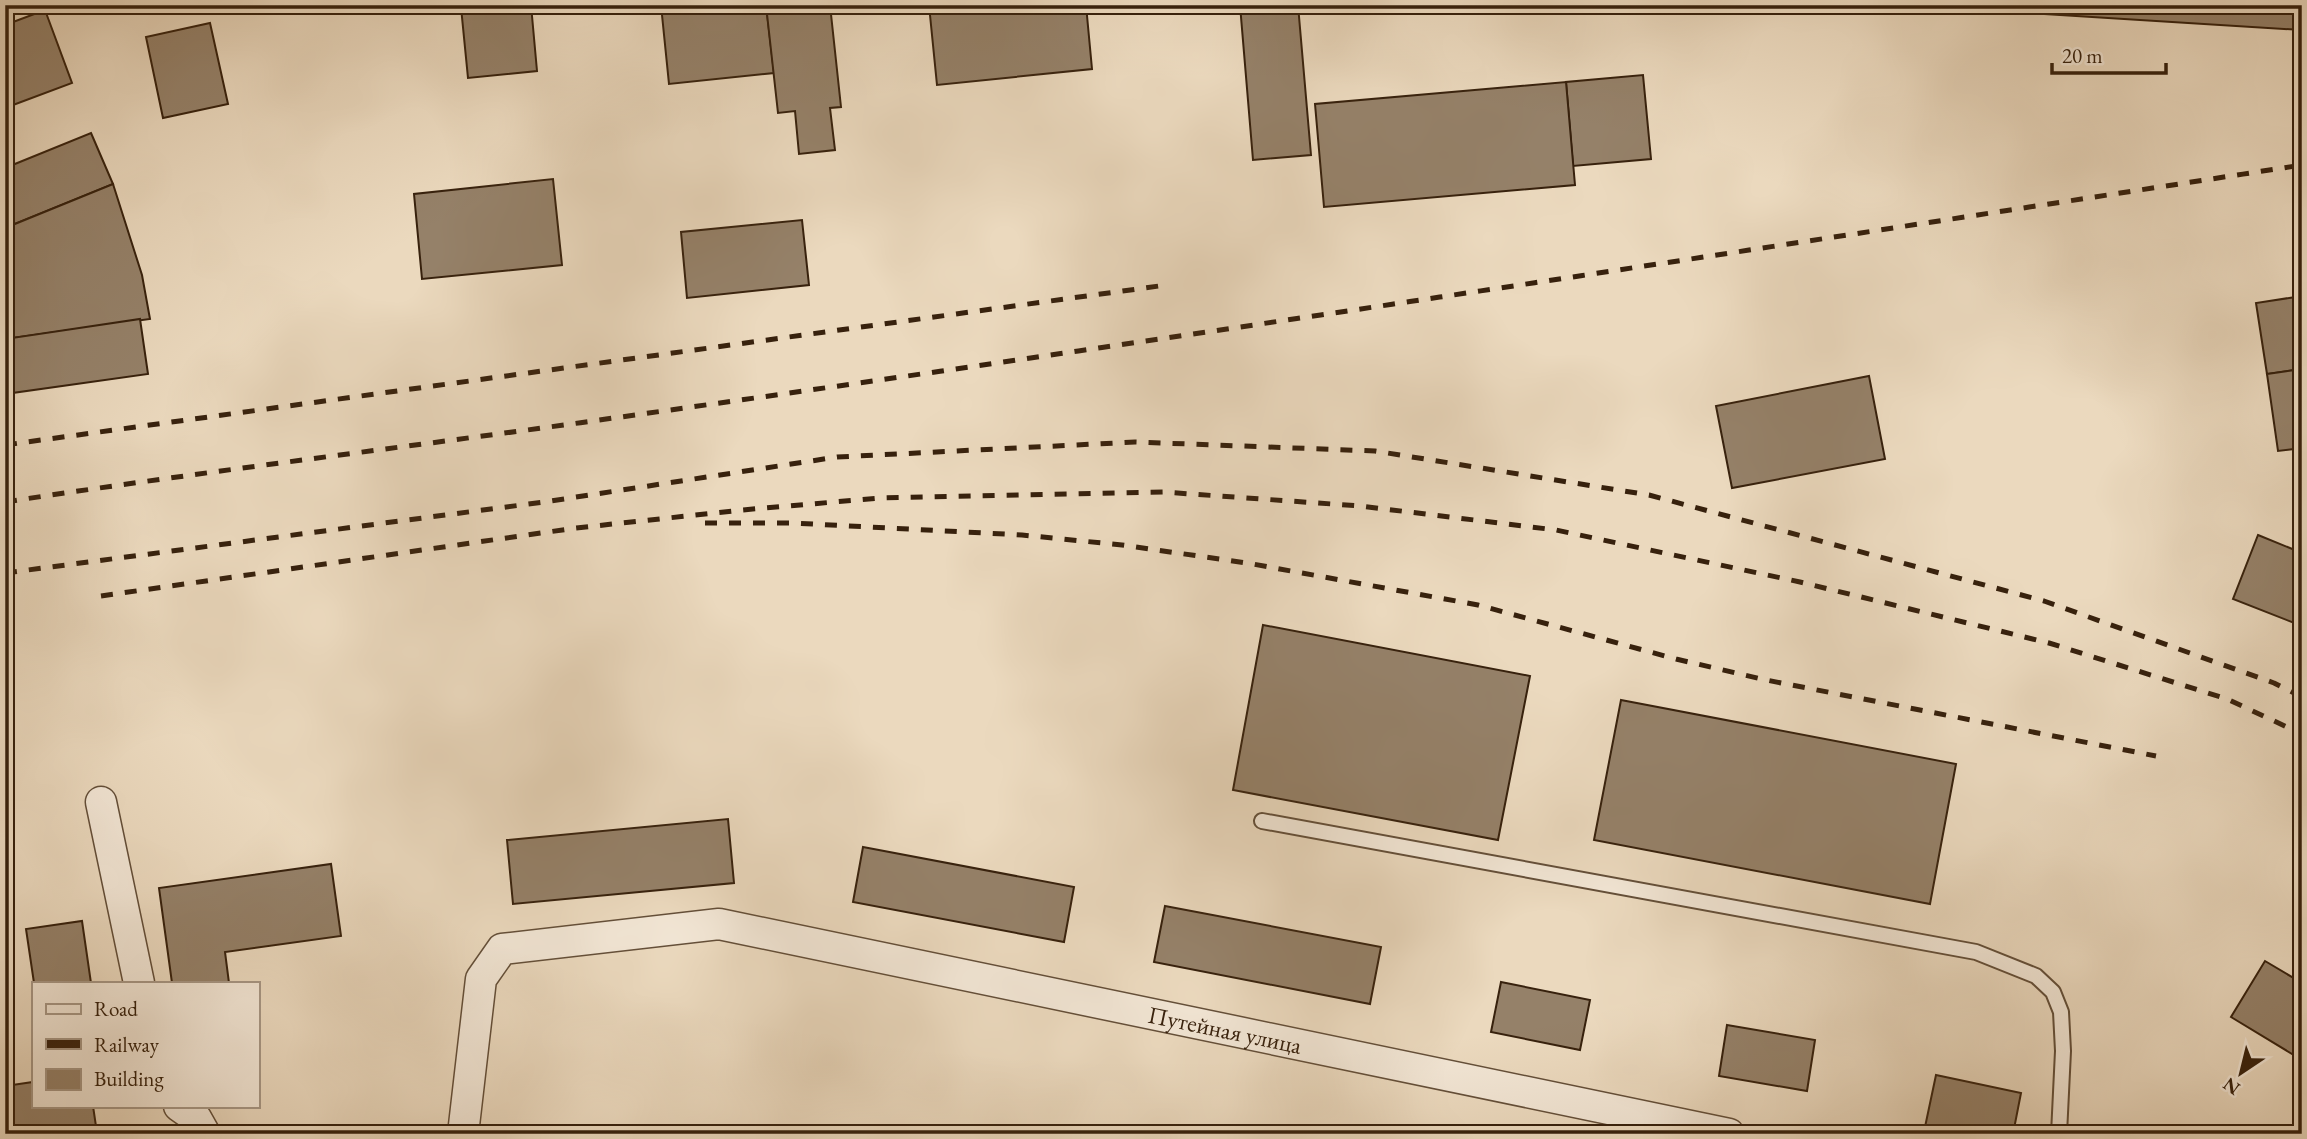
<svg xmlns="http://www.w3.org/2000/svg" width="2307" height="1139" viewBox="0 0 2307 1139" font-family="'EB Garamond',serif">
<rect width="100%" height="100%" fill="#ebd9be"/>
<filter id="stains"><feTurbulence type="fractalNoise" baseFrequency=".00286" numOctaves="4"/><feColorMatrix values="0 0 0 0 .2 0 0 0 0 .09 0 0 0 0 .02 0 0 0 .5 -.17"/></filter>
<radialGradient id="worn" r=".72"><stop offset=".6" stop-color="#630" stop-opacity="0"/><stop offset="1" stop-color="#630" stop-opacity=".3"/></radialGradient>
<!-- building -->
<g fill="#958169" stroke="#37210d" stroke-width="2">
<path d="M477,5h54l6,66 -69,7 -7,-71z"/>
<path d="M661,5h105l8,68 -105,11z"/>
<path d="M766,5h64l11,102 -11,1 5,42 -36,4 -4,-43 -17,2z"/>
<path d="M929,5h157l6,64 -155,16z"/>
<path d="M1240,5h58l13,150 -58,5z"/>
<path d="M1897,5h405v25z"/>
<path d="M45,10l27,73 -67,25v-83z"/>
<path d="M210,23l18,81 -65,14 -17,-81z"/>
<path d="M1643,75l8,84 -78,7 -7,-84z"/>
<path d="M1566,82l9,103 -251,22 -9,-103z"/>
<path d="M91,133l22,51 -108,44v-60z"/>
<path d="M553,179l9,86 -140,14 -8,-85z"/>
<path d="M113,184l29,91 8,44 -145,20v-111z"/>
<path d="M802,220l7,65 -122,13 -6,-66z"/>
<path d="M2302,296v73l-35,5 -11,-71z"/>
<path d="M140,319l8,55 -143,20v-55z"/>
<path d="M2302,369v79l-24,3 -11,-77z"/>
<path d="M1869,376l16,83 -153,29 -16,-82z"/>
<path d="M2258,535l44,18v73l-69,-27z"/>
<path d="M1263,625l267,51 -32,164 -265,-50z"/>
<path d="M1621,700l335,64 -26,140 -336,-64z"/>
<path d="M728,819l6,64 -221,21 -6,-64z"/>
<path d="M863,847l211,40 -10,55 -211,-40z"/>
<path d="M331,864l10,72 -116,16 4,31h-57l-13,-95z"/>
<path d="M1165,906l216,41 -11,57 -216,-42z"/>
<path d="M82,921l9,62h-57l-8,-54z"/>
<path d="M2265,961l37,22v77l-71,-43z"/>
<path d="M1501,982l89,18 -10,50 -89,-18z"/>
<path d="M1727,1025l88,15 -8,51 -88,-15z"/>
<path d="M1936,1075l85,18 -8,41h-54l-34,-7z"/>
<path d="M33,1082v24h60l4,27 -92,1v-48z"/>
</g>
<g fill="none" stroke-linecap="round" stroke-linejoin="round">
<defs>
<path id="lane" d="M1262,821l714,131 60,24 17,16 8,20 2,39 -4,83"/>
<g id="street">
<path d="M101,802l38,181"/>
<path d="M179,1106l17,12 9,16"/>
<path id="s1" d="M463,1134l18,-155 21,-30 217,-25 1010,210"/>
</g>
</defs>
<!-- lane casing -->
<use href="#lane" stroke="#644f39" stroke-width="18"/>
<!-- street casing -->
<use href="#street" stroke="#644f39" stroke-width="33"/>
<!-- lane -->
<use href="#lane" stroke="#f2e6d5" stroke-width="14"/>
<!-- street -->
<use href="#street" stroke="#f2e6d5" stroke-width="30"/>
<!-- rail -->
<g stroke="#37210d" stroke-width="5" stroke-dasharray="12 12" stroke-linecap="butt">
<path d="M5,445l1154,-159"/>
<path d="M5,502c189,-29 378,-52 566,-78 578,-81 1154,-170 1731,-259"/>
<path d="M705,523h88l229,12 100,10 125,18 231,42 198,54 90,21 390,76"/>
<path d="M5,573l539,-71 293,-45 298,-15 240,9 274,44 395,106 230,82 28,14"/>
<path d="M101,596l475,-68 166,-18 138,-12 283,-6 197,14 196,24 244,52 249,61 178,56 75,35"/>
</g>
</g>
<g text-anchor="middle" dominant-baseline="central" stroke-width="7" stroke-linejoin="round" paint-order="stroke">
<!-- street labels -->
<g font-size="24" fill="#37210d" stroke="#f2e6d5">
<text stroke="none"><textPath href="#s1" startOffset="928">Путейная улица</textPath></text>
</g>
</g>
<!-- margin -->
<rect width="2307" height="1139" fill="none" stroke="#ebd9be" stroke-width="28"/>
<rect x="7" y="7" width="2293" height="1125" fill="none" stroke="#37210d" stroke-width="3.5"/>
<rect x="14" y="14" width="2279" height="1111" fill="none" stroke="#37210d" stroke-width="2"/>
<!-- legend -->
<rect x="32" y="982" width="228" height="126" fill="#f2e6d5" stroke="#a79785" stroke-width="2"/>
<rect x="46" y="1004" width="35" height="10" fill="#f2e6d5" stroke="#a79785" stroke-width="2"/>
<text x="94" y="1016" font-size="21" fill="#37210d">Road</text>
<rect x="46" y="1039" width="35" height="10" fill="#37210d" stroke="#a79785" stroke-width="2"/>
<text x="94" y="1052" font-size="21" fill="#37210d">Railway</text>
<rect x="46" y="1069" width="35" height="21" fill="#958169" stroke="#a79785" stroke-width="2"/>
<text x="94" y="1086" font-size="21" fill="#37210d">Building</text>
<!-- north arrow -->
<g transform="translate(2241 1073) rotate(215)" stroke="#f2e6d5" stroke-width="5" paint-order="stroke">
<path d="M0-5L12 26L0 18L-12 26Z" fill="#37210d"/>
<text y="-10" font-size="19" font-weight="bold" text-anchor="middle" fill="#37210d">N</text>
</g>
<!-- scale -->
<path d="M2052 63v10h114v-10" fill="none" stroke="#37210d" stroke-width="3.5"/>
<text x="2062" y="63" font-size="21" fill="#37210d" stroke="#f2e6d5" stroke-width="5" paint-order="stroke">20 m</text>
<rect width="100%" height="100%" filter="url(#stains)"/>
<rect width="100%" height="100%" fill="url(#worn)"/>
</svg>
